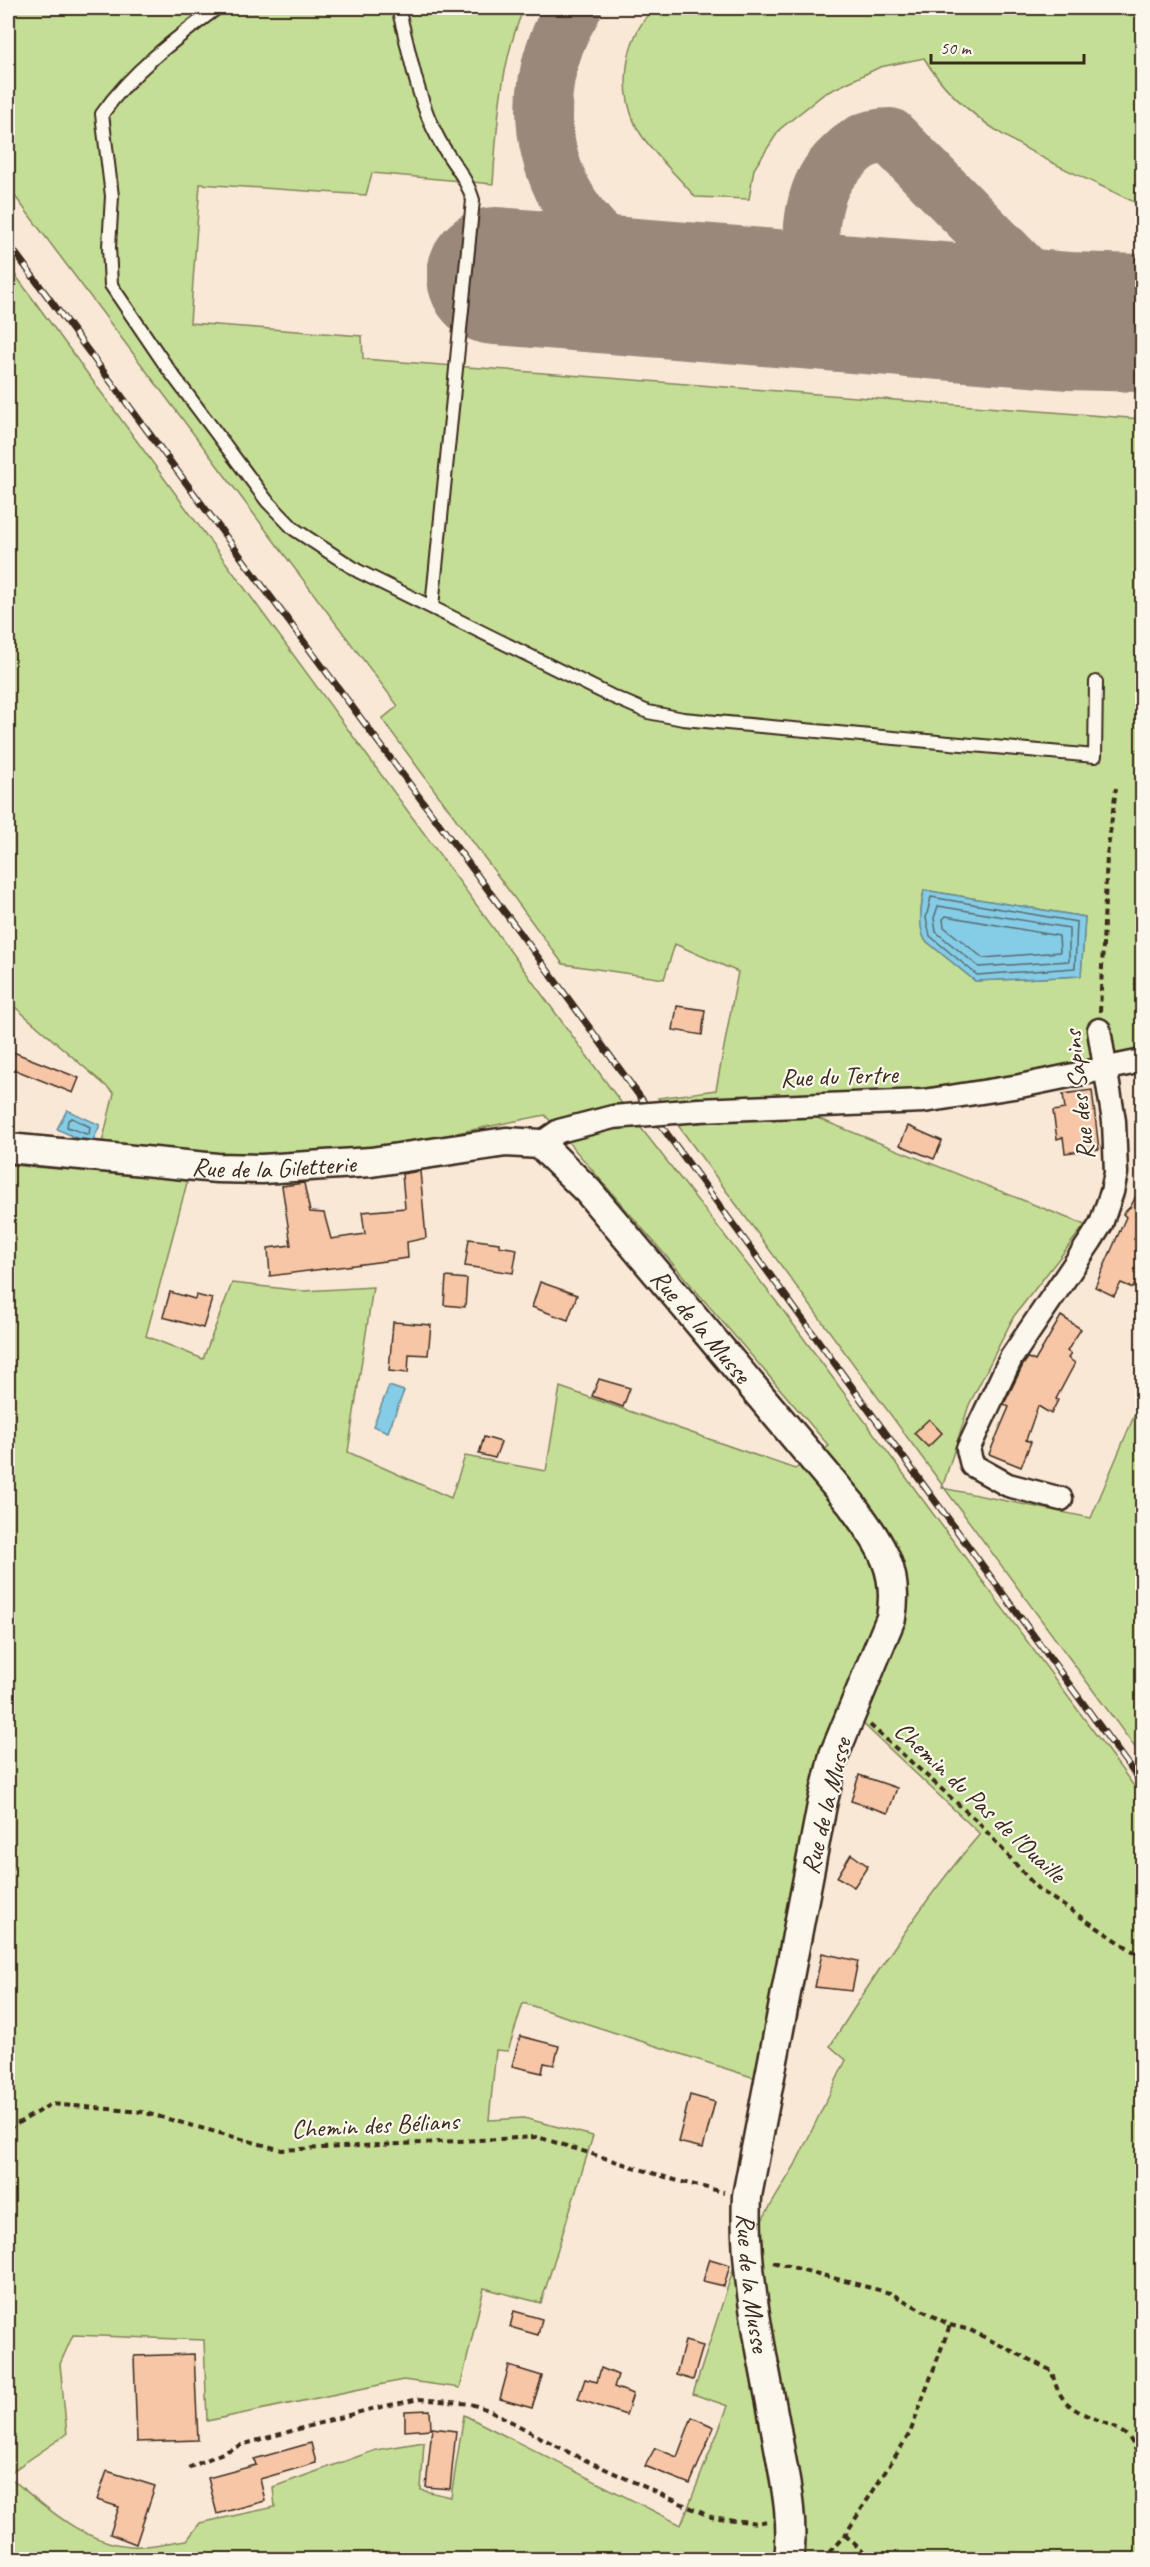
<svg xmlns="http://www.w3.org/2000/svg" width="1150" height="2567" viewBox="0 0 1150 2567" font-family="Caveat,sans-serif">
<rect width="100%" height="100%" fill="#fae8d7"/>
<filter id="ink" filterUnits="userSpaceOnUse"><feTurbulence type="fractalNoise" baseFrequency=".0167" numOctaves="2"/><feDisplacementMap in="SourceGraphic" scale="12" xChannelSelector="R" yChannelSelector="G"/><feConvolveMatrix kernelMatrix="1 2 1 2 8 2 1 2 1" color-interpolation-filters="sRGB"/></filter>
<g filter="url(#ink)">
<!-- green -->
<g fill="#c5de95" stroke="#80845a" stroke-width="1.5" fill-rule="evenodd">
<path d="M8,8h516c-24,55 -27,117 -31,176l-121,-11 -6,22 -166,-11 -10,139 172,13 1,23 779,60v632l-126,25 -101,13 -101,6 3,23 268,107 -71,91 -45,89 -27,83 149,30 51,-121v360l-484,-659 58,-8 22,-118 -63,-28 -11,35 -101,-15 -181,-245 16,-13 -390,-519zM924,890l161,27 -4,59 -106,5 -50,-41c-7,-16 -4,-34 -1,-50z"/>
<path d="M655,8h487v198c-76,-39 -172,-71 -218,-148l-44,9 -56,27 -44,35 -26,40 -5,30 -54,-2c-17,-21 -40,-41 -55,-64 -23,-36 -17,-97 15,-125z"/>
<path d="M8,265l612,836 162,208 360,488v762h-1134v-83c36,29 74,67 123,70 18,2 38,-4 56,-6l13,-17 75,-16 -2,-20 103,-37 48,-8 -3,48 30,7 13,-82 217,110 47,-119 -35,-12 41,-127 61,-102 51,-105 -16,-14c47,-74 93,-146 150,-212l-121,-114 -101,359 -235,-76 -15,48 -12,-1 -7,70 35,-2 69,18 -52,167 -57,-15 -24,100 -57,-8 -196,41 -3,-81 -131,-5 -13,29 7,70 -59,40v-1309l180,14 -42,157 57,23 29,-76 72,8 69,-4 -25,165 103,46 14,-42 81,15 14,-84 235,82 34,-23 -284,-331 -177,36 -130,5 -137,-9 13,-54 -106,-92z"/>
</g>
<!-- water -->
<g fill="#85cce6" stroke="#678b96" stroke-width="1.5">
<path d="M924,890l161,27 -4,59 -106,5 -50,-41c-8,-16 -3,-34 -1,-50z"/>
<path d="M67,1110l33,15 -9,20 -34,-16z"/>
<path d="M389,1386l15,5 -16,41 -15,-6z"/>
</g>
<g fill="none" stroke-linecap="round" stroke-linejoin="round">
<!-- shore -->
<g stroke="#596b6e" stroke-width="1.5">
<path d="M931,897l146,25 -2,46 -98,7 -47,-39 -4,-18z"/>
<path d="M938,906l131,22v33l-90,6 -43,-35 -2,-14z"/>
<path d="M946,916l113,20 1,16 -77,6 -39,-31 -1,-8z"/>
<path d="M72,1118l18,9 -1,8 -22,-8 1,-7z"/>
</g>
<!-- taxiway -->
<g stroke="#9a897a" stroke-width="56">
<path d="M574,8c-57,90 -31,208 65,259 27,15 57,21 87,27"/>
<path d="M1006,317c-83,77 -211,14 -193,-100 3,-21 9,-38 23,-53 18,-19 28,-28 54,-28l151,153c32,19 65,29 101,34"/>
</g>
<!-- runway -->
<path stroke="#9a897a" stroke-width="138" d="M496,276l573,45 73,2"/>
</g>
<!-- building -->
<g fill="#f7c6a7" stroke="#3b2a1e" stroke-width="1.5">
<path d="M677,1006l28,4 -3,25 -29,-5z"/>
<path d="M8,1050l71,28 -6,15 -65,-26z"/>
<path d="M1092,1090l7,59 -34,4 -2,-16 -6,2 -4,-28 12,-2 -2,-15z"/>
<path d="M908,1126l34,15 -8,18 -34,-14z"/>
<path d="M420,1171l6,67 -19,4 1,16 -138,18 -2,-28 23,-3 -9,-59 22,-3 6,29 14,1 7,26 34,-5 -3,-22 43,-4 -3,-34z"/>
<path d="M1143,1181v53l-9,5 9,7v21l-10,21 -12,-5 -7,13 -19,-9 31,-70 -3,-3 8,-8z"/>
<path d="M469,1239l30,4v3l18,3 -4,24 -48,-7z"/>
<path d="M446,1277l21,2 -2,28 -21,-2z"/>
<path d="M540,1282l37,13 -9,25 -36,-13z"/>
<path d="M170,1292l25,7 1,-4 16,4 -9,29 -40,-11z"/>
<path d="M1061,1316l20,13 -14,22 4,3 -3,4 7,5 -19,36 2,1 -7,14 -13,-8 -12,34 5,2 -10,25 -32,-13 20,-47 -5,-3 19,-39 5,-7 7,3z"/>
<path d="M393,1322l38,3 -3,30 -19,-1 -1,19 -19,-2z"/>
<path d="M599,1379l31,9 -7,19 -31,-11z"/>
<path d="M929,1419l13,14 -14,14 -14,-14z"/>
<path d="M484,1437l17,5 -6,16 -16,-4z"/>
<path d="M859,1775l38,13 -9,25 -37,-12z"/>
<path d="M851,1854l17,12 -14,21 -17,-10z"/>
<path d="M822,1953l36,8 -6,30 -37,-4z"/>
<path d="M520,2036l39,10 -5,19 -10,-2 -2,10 -30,-7z"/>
<path d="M690,2095l25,7 -12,46 -25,-6z"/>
<path d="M710,2259l20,6 -6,21 -21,-5z"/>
<path d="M514,2311l28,8 -4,16 -28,-8z"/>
<path d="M685,2341l18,5 -10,34 -17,-5z"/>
<path d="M194,2354l4,86 -61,2 -3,-86z"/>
<path d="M509,2366l33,10 -10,32 -32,-9z"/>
<path d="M601,2368l17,7 -4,12 19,7 -7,21 -48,-16 7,-20 12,3z"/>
<path d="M430,2410l1,19 -26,2v-20z"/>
<path d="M692,2417l22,10 -24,57 -45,-18 10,-18 22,9z"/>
<path d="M432,2428l24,3 -6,58 -24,-2z"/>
<path d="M311,2443l5,20 -56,16 5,22 -48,13 -9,-36 48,-13 -2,-6z"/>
<path d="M107,2471l48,15 -19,58 -26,-10 9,-27 -22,-7z"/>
</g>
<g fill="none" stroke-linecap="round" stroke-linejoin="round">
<defs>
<g id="service">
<path d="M217,8c-42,31 -85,63 -115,106l10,82 -3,51 2,38 55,81 101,135 27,28 64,42 253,125 37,16 35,7 412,37 1,-74"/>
<path d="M398,8c11,40 19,91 39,128 11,23 29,39 36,64l-41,407"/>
</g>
<g id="minor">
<path d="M699,1110l225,-9 96,-15 122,-25"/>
<path d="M540,1144l19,-13 54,-14"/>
<path d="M1061,1499l-53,-14 -36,-20 -4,-16 43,-91 80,-118 10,-16 11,-32 4,-19 -2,-52 -15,-91"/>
</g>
<g id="tertiary">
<path id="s1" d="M8,1148l209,20 45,1 109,-7 135,-20 34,2 48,47 263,313c28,39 49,64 40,114l-57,137 -12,50 -75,391c-4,83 17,164 31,245 7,40 16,78 11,119"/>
</g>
</defs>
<!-- service casing -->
<use href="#service" stroke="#3b2a1e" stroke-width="16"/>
<!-- minor casing -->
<use href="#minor" stroke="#3b2a1e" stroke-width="27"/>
<!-- tertiary casing -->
<use href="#tertiary" stroke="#3b2a1e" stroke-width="33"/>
<!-- path -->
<g stroke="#3b2a1e" stroke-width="4" stroke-dasharray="6 4.5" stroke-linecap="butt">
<path d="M1100,1012l7,-156 9,-68"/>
<path d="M870,1725l107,96 61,68 104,68"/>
<path d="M8,2129l43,-25 91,8 140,38 256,-13 140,44 46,11"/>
<path d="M773,2262l117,31 60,32 20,5 82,41c9,48 40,40 73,63 8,5 13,23 17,32"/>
<path d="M188,2468l53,-23 126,-35 52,-11 52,5 20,7 79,42 141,64 46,6 10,-2"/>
<path d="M845,2535l27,25"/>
<path d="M822,2560l23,-25 65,-102 40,-108"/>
</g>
<!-- service -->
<use href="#service" stroke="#fbf7ec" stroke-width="12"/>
<!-- minor -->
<use href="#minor" stroke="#fbf7ec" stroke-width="22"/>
<!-- tertiary -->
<use href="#tertiary" stroke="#fbf7ec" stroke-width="28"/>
<defs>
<path id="rail" d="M8,243l524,706 610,835"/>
</defs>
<!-- rail casing -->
<use href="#rail" stroke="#3b2a1e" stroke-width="7"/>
<!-- rail -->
<use href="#rail" stroke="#fbf7ec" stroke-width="4.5" stroke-dasharray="14" stroke-linecap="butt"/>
<defs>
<path id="minor-bridge" d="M613,1117l86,-7"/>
</defs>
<!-- minor-bridge casing -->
<use href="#minor-bridge" stroke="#3b2a1e" stroke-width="27" stroke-linecap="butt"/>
<!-- minor-bridge -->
<use href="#minor-bridge" stroke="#fbf7ec" stroke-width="22"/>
</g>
</g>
<g text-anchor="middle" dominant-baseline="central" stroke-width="4.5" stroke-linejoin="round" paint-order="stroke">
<!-- street labels -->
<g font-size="26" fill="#3b2a1e" stroke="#fbf7ec">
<text transform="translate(839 1076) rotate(-2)">Rue du Tertre</text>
<text transform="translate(1079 1095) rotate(-96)">Rue des Sapins</text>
<text stroke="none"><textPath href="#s1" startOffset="267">Rue de la Giletterie</textPath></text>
<text stroke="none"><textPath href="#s1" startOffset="778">Rue de la Musse</textPath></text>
<text transform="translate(980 1802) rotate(43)">Chemin du Pas de l'Ouaille</text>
<text transform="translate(826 1806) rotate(-76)">Rue de la Musse</text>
<text transform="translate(375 2125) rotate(-3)">Chemin des Bélians</text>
<text stroke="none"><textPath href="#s1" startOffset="1821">Rue de la Musse</textPath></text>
</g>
</g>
<!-- margin -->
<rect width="1150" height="2567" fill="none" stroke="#fbf7ec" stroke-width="30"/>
<rect x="15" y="15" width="1120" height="2537" fill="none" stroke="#3b2a1e" stroke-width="2" filter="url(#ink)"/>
<!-- scale -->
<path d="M931 54v9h153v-9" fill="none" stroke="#3b2a1e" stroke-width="3"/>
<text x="940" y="54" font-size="18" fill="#3b2a1e" stroke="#fbf7ec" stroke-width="4.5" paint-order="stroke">50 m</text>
</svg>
